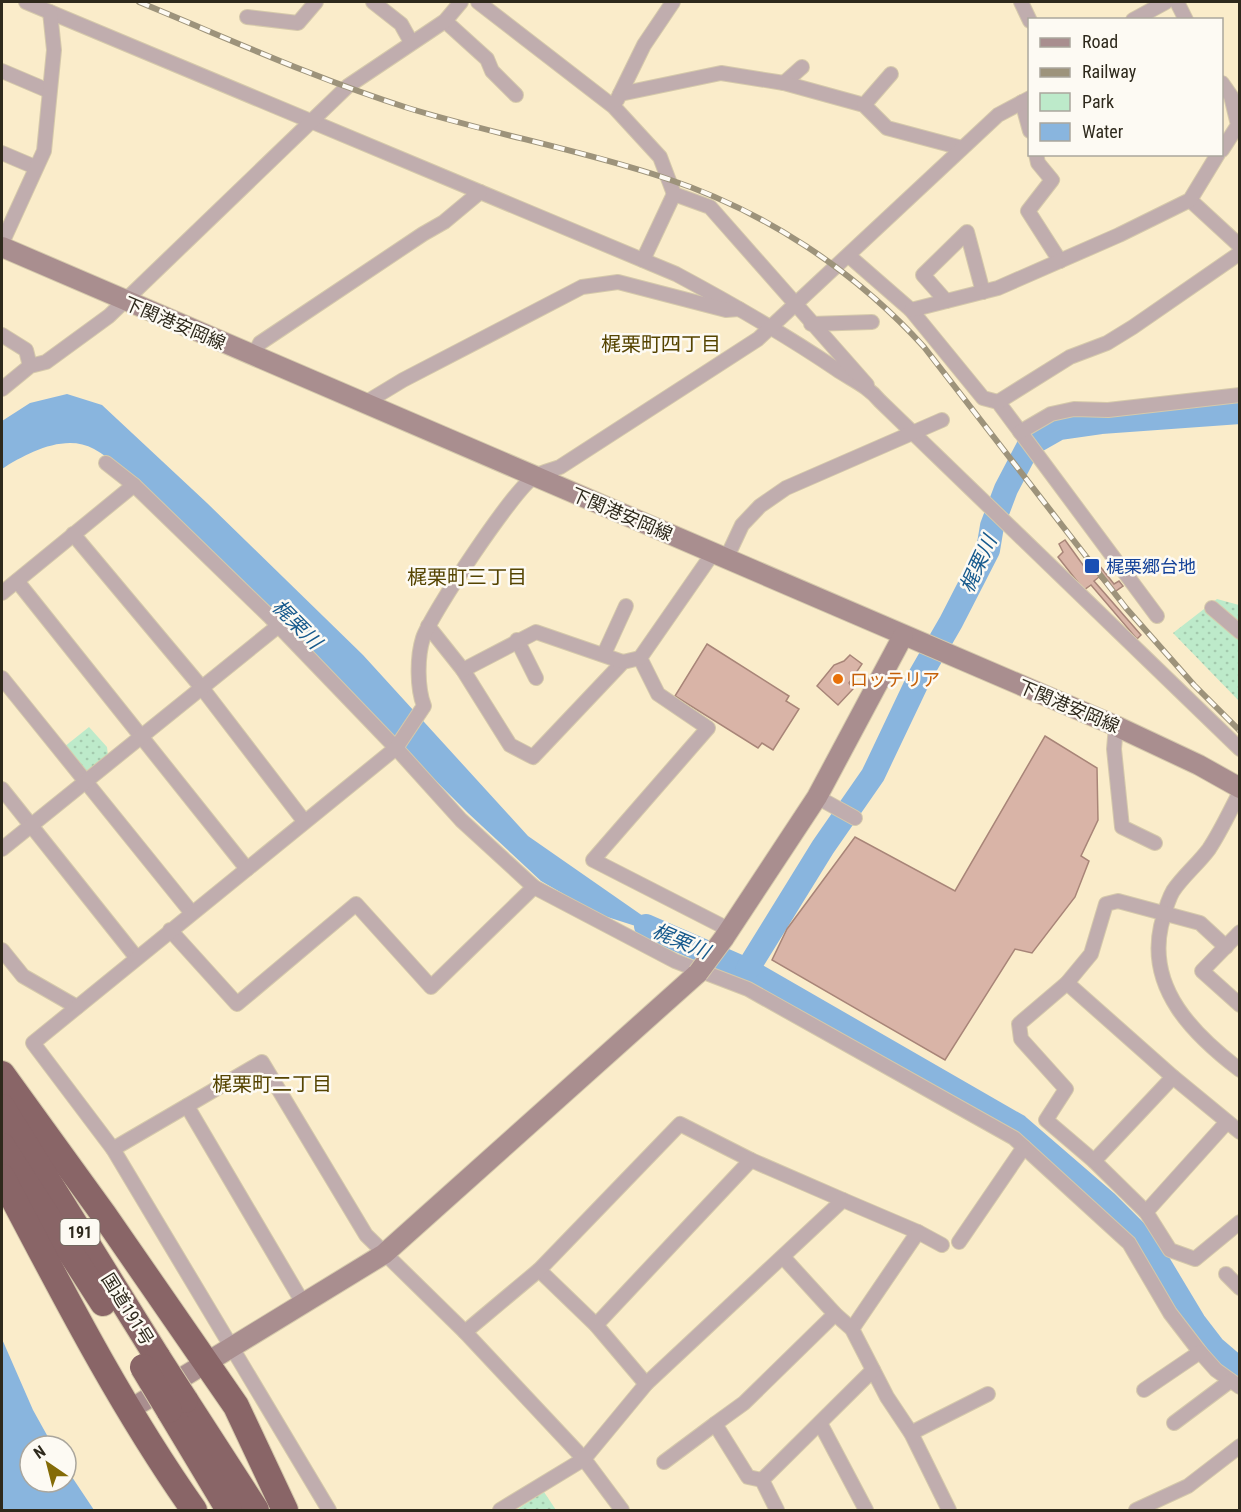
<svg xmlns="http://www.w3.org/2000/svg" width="1241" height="1512" viewBox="0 0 1241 1512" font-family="'Roboto Condensed','Noto Sans JP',sans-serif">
<defs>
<pattern id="green-dots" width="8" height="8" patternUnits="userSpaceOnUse" patternTransform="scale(1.5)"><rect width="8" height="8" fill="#bdeaca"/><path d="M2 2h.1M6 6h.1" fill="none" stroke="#a3c9ad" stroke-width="1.8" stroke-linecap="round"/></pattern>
</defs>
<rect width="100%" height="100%" fill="#faecca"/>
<!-- green -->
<g fill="url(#green-dots)">
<path d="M1217,599l22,6v96l-66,-68z"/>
<path d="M89,727l18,20 1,9 -25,17 -24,-22z"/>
<path d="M544,1492l12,18h-40z"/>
</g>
<!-- water -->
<g fill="#89b5de">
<path d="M67,394l35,11 105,98 156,152 165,181 148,103 -78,-25 -57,-33 -73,-68 -322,-322c-17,-14 -34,-32 -52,-42 -29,-16 -67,4 -92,20v-48l28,-18z"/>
<path d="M2,1339l31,71 20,36h-23v36h36v-14l28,42h-92z"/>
</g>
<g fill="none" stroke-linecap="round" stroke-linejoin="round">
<!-- river -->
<g stroke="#89b5de" stroke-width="24">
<path d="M646,926l101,44 271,156 88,76 40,40 48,80 20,26 26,22"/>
<path d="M747,970l76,-123 50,-72 48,-101 30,-52 37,-72 4,-24 14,-37 23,-44 30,-17 42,-6 139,-10"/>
</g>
</g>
<!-- building -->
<g fill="#d9b4a7" stroke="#a88578" stroke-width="1.5">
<path d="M1065,540l23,32 11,-7 15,19 5,-3 4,5 -10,7 -14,-16 -5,4 47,54 -4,4 -46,-54 -7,5 -26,-33 5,-5 -4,-8z"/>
<path d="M707,644l82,52 -3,5 13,8 -26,41 -11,-7 -4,5 -83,-52z"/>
<path d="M850,655l12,9 -13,19 4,6 -15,16 -21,-19 17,-21 10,-4z"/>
<path d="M1045,736l52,32 1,52 -17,36 8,5 -14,36 -43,56 -17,-4 -70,111 -173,-100 15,-31 68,-92 100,54z"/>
</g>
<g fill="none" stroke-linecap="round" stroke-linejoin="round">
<defs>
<g id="street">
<path d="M26,2l650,272c56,30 107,59 160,95 16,11 32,17 44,32l360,348"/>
<path d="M373,2l28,22 10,18"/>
<path d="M478,2l136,105 46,50 14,37 36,13 157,178"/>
<path d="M1021,2l9,19"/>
<path d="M1177,2l9,18"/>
<path d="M247,17l51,6 18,-21"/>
<path d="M1133,20l33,-18"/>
<path d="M445,21l42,38 5,12 24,24"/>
<path d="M2,71l47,20"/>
<path d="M784,83l18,-16"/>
<path d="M1222,83l9,13 7,29 -16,25"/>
<path d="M620,94l101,-21 63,10 80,22 23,23 75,20"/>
<path d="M617,100l27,-55 29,-43"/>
<path d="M1022,102l8,29"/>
<path d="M864,105l27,-31"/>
<path d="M2,153l33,14"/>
<path d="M1036,154l2,9 14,17 -24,31 32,50"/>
<path d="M1190,200l50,46"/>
<path d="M2,243l42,-92 10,-101 -4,-38"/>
<path d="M849,256l62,54 72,88 15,4 159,214"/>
<path d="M643,260l31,-66"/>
<path d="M946,301l-23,-26 44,-43 16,60"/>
<path d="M911,310l87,-22 121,-53 71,-35 28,-46"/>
<path d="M811,324l61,-2"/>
<path d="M2,335l24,15 4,16"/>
<path d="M253,356l7,-13 163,-109 21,-12 36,-30"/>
<path d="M2,389l28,-23 16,-4 63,-46 239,-230 97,-65 16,-19"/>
<path d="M998,402l72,-45 37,-14 26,-16 107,-74"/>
<path d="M365,403l38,-23 179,-93 36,-5 108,28 13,-1"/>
<path d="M1020,432l31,-18 23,-5 34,1 132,-15"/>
<path d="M106,463l28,22 135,131 127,132 65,72 73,67 141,74 73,28 266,149 115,105 41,70 30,39 16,18 24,17"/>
<path d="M73,534l129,154 102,133"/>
<path d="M726,559l16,-34 18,-19 26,-18 156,-68"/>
<path d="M17,581l230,288"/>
<path d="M2,593l132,-108"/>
<path d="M1212,608l28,24"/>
<path d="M428,626l35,44 47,75 23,12 90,-95 17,-4 18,36 50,34 -115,132 137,70"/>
<path d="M517,640l19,38"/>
<path d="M604,654l22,-48"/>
<path d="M640,658l73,-105"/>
<path d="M463,670l73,-38 87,30"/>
<path d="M2,678l189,234"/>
<path d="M1116,726l-2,23 8,78 33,16"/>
<path d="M2,789l134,168"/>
<path d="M1240,792c-10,19 -19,39 -31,57 -11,15 -26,27 -36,42 -6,10 -9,24 -12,35 -14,63 33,109 79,144"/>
<path d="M817,797l38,21"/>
<path d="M2,849l275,-222"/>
<path d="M170,930l67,74 119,-100 75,83 103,-100"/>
<path d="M1240,932l-38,39 38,34"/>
<path d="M1226,947l-26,-24 -82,-22 -12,3 -15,50 -24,29 -48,41 2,15 45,50 -20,31 48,41 52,51 24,38 25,9 45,-37"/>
<path d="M2,950l21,26 54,31"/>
<path d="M1067,983l106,94 67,55"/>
<path d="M187,1106l116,197"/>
<path d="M113,1149l149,-87 104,173 99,97 119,127 38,51"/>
<path d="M1094,1161l79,-84"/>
<path d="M843,1200l75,32 -66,97"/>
<path d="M1146,1212l81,-90"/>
<path d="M918,1232l24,13"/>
<path d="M959,1242l65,-95"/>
<path d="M783,1257l52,57 17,15 35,68 24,36 38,77"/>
<path d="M539,1270l57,55 50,59"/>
<path d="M1226,1274l14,14"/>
<path d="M596,1325l155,-165"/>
<path d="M465,1332l74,-62 141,-146 71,36 92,40 -197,184 -62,75 -84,51"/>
<path d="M1144,1390l56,-38"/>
<path d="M820,1423l46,87"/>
<path d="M1174,1423l56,-42"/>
<path d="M911,1433l77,-39"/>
<path d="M664,1462l51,-38"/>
<path d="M762,1480l-14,-3 -33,-53 29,-21 91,-89"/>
<path d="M329,1510l-216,-361 -80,-106 363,-295 28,-42c-7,-18 -7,-49 -1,-68 8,-24 91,-149 111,-161 7,-5 18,-7 26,-10l198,-128 240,-224 32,-17"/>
<path d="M777,1510l-15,-30 111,-110"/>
<path d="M1136,1510l52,-24 52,-40"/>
</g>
<g id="secondary">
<path d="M2,247l1114,479 83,39 41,23"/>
<path d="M724,938l93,-141 86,-161"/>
<path d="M129,1410l255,-156 314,-281"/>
</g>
<g id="highway">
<path d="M2,1074l102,141 132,191 49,104"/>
<path d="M2,1107l156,251"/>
<path d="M2,1146l101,157"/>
<path d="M2,1177c60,114 118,228 192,333"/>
<path d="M185,1400l71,110"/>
<path d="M169,1410l60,100"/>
</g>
</defs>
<!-- street casing -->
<use href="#street" stroke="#d5c9ab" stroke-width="16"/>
<!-- secondary casing -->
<use href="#secondary" stroke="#d5c9ab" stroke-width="22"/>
<!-- highway casing -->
<use href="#highway" stroke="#d5c9ab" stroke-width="28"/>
<!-- street -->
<use href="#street" stroke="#c0adae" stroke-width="14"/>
<!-- secondary -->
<use href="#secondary" stroke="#a98e8f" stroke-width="20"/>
<!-- highway -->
<use href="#highway" stroke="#896567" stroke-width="26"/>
<defs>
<path id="rail" d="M139,2c88,36 177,77 269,106 85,26 173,42 257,70 100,33 189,92 259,169l202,261 68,77 46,46"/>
</defs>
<!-- rail casing -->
<use href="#rail" stroke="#9d937b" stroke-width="6"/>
<!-- rail -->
<use href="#rail" stroke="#fdfaf3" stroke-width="4" stroke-dasharray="11" stroke-linecap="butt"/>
<defs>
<path id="secondary-bridge" d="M698,973l26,-35"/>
<g id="highway-bridge">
<path d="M158,1358l27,42"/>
<path d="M143,1367l26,43"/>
</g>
</defs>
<!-- secondary-bridge casing -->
<use href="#secondary-bridge" stroke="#d5c9ab" stroke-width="22" stroke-linecap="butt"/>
<!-- highway-bridge casing -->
<use href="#highway-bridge" stroke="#d5c9ab" stroke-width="28" stroke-linecap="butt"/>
<!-- secondary-bridge -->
<use href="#secondary-bridge" stroke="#a98e8f" stroke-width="20"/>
<!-- highway-bridge -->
<use href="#highway-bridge" stroke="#896567" stroke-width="26"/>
</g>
<!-- markers -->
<rect fill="#1a4fb4" stroke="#fdfaf3" stroke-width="2" x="1084" y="558" width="16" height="16" rx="3"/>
<circle fill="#e8710a" stroke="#fdfaf3" stroke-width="2" cx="838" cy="679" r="6"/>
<g text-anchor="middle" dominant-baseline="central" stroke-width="5" stroke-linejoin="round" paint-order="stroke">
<!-- shield labels -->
<rect fill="#fdfaf3" stroke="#6c685c" stroke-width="1.5" x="60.5" y="1219" width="39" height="26" rx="4.5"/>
<g font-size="16" font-weight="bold" fill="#2e291c">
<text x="80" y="1232">191</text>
</g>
<!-- street labels -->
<g font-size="18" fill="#2e291c" stroke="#fdfaf3">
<text transform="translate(175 323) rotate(23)">下関港安岡線</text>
<text transform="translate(622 514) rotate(23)">下関港安岡線</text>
<text transform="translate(1069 706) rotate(23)">下関港安岡線</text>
<text transform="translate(128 1309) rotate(58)">国道191号</text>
</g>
<!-- transit labels -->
<g font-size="18" fill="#164399" stroke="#fdfaf3" text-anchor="start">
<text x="1106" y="566">梶栗郷台地</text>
</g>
<!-- food labels -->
<g font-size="18" fill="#c56008" stroke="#fdfaf3" text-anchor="start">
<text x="850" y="679">ロッテリア</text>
</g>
<!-- neighbourhood labels -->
<g font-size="20" fill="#554401" stroke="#fdfaf3">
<text x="661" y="344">梶栗町四丁目</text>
<text x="467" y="577">梶栗町三丁目</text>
<text x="272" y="1084">梶栗町二丁目</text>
</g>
<!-- water labels -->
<g font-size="20" font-style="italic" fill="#175a8d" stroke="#fdfaf3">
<text transform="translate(978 564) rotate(-65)">梶栗川</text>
<text transform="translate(297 624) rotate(45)">梶栗川</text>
<text transform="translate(681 941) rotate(23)">梶栗川</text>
</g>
</g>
<!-- border -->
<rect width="1241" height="1512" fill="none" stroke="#2e291c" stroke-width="6"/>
<!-- legend -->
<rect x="1028" y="18" width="195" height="138" fill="#fdfaf3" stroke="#aaa69d" stroke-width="1.5"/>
<rect x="1040" y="38" width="30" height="9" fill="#a98e8f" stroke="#aaa69d" stroke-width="1.5"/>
<text x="1082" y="48" font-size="18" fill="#2e291c">Road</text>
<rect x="1040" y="68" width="30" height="9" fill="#9d937b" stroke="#aaa69d" stroke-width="1.5"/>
<text x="1082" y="78" font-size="18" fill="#2e291c">Railway</text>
<rect x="1040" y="93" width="30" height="18" fill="#bdeaca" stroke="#aaa69d" stroke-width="1.5"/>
<text x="1082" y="108" font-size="18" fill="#2e291c">Park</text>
<rect x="1040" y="123" width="30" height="18" fill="#89b5de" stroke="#aaa69d" stroke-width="1.5"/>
<text x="1082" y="138" font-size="18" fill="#2e291c">Water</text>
<!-- north arrow -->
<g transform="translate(48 1464) rotate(325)"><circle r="28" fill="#fdfaf3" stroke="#aaa69d" stroke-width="1.5"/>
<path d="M0-4.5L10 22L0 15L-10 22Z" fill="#846b07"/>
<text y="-9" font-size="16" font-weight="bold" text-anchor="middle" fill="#2e291c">N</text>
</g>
</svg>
